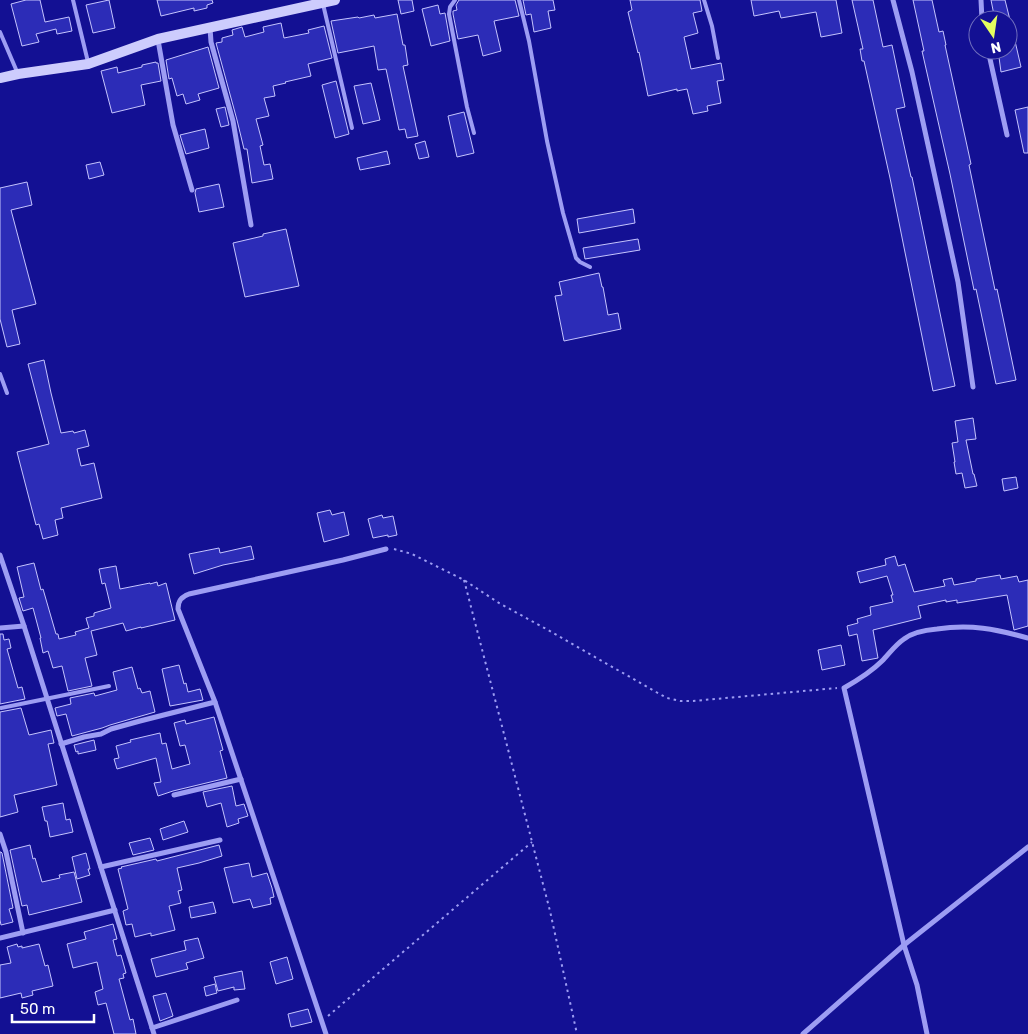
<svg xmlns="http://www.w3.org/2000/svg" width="1028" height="1034" viewBox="0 0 1028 1034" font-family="Rubik,sans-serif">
<rect width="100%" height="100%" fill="#131093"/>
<!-- building -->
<g fill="#2c2cb7" stroke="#c5c4fe">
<path d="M26,0h14l5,22 24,-5 3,14 -15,3 -1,-5 -20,5 3,8 -17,4 -11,-42z"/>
<path d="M109,0l6,28 -22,5 -7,-28z"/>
<path d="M157,0h55l1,3 -6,2v3l-13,3v-3l-33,8z"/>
<path d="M398,0h14l2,11 -13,3z"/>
<path d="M459,0h56l4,16 -25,5 7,30 -18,5 -5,-21 -20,4 -5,-25v-3l4,-1 -1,-5z"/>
<path d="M523,0h30l2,10 -7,1 3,17 -17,4 -3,-18 -5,1z"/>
<path d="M630,0h70l2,11 -9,2 5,20 -14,4 7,32 30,-6 3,17 -7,1 4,22 -14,3 1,5 -15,3 -6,-25 -10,2v-2l-29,7 -9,-44 -1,1 -10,-41 4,-2z"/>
<path d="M751,0h85l6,33 -21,4 -5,-25 -35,6 -2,-7 -25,5z"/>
<path d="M852,0h21l10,47 9,-2 13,62 -9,2 15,68h1l43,209 -22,5 -43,-213 -26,-117h-2l-2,-12h3z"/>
<path d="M913,0h19l7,32 4,-1 3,14h-1l26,119 -2,1 26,125 2,-1 19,91 -20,4 -20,-95 -2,1 -24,-116 -28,-123h2z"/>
<path d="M991,0h14l5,20h-15z"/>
<path d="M438,5l2,9 5,-1 5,28 -19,5 -9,-37z"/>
<path d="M397,14l6,31h2l3,20 -5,1 15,70 -11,2 -2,-9 -6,1 -13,-61 -8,1 -4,-24 -36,7 -7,-32 27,-4 1,1 15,-3 1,3z"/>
<path d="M281,23l3,15 25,-5 -1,-3 16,-4 8,32 -24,6 3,12 -26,6 1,1 -13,3 2,10 -11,2 5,18 -13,3 7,26 -3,1 4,19 6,-1 3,15 -21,4 -5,-34h-3l-7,-29 -21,-77 6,-1v-4l11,-3 -1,-5 10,-3 3,10 19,-5 -1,-5z"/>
<path d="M1008,28h4l9,39 -20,5 -3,-22h10z"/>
<path d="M208,47l11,41 -21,6 2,6 -14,4 -3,-10 -6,2 -5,-18 -3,1 -3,-19z"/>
<path d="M156,62v1h2l3,18 -20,4 4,20 -33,8 -11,-42 16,-4 1,6 24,-6v-2z"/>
<path d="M336,81l13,53 -14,4 -13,-53z"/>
<path d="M371,83l9,37 -17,4 -9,-38z"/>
<path d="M225,107l4,18 -8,2 -5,-18z"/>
<path d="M1028,107v46h-4l-9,-43z"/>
<path d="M464,112l10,41 -17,4 -9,-41z"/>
<path d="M205,129l4,19 -23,6 -6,-19z"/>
<path d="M425,141l4,16 -10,2 -4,-15z"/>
<path d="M387,151l3,13 -30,6 -3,-12z"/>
<path d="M100,162l4,13 -15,4 -3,-14z"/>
<path d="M27,182l5,23 -21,5 25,94 -24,6 8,34 -13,3 -7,-28v-131z"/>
<path d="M219,184l5,23 -25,5 -4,-19 1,-4z"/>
<path d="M633,209l2,14 -56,10 -2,-14z"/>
<path d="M286,229l13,57 -54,11 -12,-54 30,-7v-2z"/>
<path d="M638,239l2,11 -55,9 -2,-11z"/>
<path d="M599,273l3,14h1l5,28 10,-2 3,16 -57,12 -9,-45 7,-1 -3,-13z"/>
<path d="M44,360l7,33 10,40 12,-2 1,2 11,-3 4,16 -12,3 4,17 13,-3 8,35 -41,10 2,10 -8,2 3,15 -15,4 -4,-15 -3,1 -19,-73 32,-8 -21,-80z"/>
<path d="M973,418l3,21 -10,1 7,34h1l3,12 -12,2 -3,-15 -6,1 -2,-12h1l-3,-19 6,-1 -3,-21z"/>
<path d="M1016,477l2,11 -14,3 -2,-12z"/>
<path d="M330,510l2,5 12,-3 5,23 -25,7 -7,-29z"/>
<path d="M382,515l1,3 10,-2 4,19 -9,2v-2l-15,3 -5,-19z"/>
<path d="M251,546l3,13 -31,6 -29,9 -5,-20 30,-6 1,5z"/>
<path d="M895,556l3,10 7,-2 9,28 31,-6 -2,-6 9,-2 2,7 22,-4v-2l24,-4 1,4 16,-3 2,6 9,-2v46l-14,4 -7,-35 -50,8v-3l-11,2v-2l-28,6 3,12 -48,12 5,28 -16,3 -5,-27 -8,2 -2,-10 11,-3 -1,-4 14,-4 -1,-8 23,-5 -2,-7h2l-6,-19 -27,7 -3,-11 29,-7 -1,-6z"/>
<path d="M34,563l7,27 2,-1 13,45h2l1,5 17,-4 -1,-3 14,-4 -3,-10 8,-2v-3l17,-5 -6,-25 -3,1 -3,-15 17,-3 4,23 30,-6v1l7,-2 1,4 8,-3 9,37 -34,8v-1l-15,4 -3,-8 -32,8 6,24 -12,3 7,28 -24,5 -6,-25 -9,2 -5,-17 -5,2 -3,-15h1l-8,-30 -10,3 -4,-13 5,-1 -7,-30z"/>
<path d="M0,634h3l1,6 5,-1 2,9 -4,1 11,39 4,-1 3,12 -25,5z"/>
<path d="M841,645l4,20 -23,5 -4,-20z"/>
<path d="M179,665l5,19 2,-1 2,9 12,-3 3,11 -33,6 -8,-37z"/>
<path d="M132,667l6,22 2,-1 2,5 8,-2 5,21 -45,13 -8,3 -30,8 -6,-22 -9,2 -2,-8 16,-4 -1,-6 24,-5 1,3 22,-6 -4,-18z"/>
<path d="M21,708l8,27 22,-5 3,13 -6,1 9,41 -43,10 4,17 -18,5v-105z"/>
<path d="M214,717l9,33 -3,1 7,27 -54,13 -15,5 -4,-13 7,-1 -5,-24 -39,11 -3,-10 5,-1 -3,-12 15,-4 -1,-2 30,-7 2,11 4,-1 6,26 18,-5 -5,-19 -5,1 -6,-23 11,-3 1,4z"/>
<path d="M94,740l2,10 -18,4v-3l-2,1 -2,-7z"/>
<path d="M232,786l4,20 8,-2 4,12 -10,3 1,4 -12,4 -6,-24 -14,4 -4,-15z"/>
<path d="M63,803l3,17 4,-1 3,13 -23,5 -3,-16h-2l-3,-14z"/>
<path d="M184,821l4,11 -25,8 -3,-11z"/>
<path d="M150,838l4,12 -21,5 -4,-12z"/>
<path d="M30,845l3,14 2,-1 7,24 18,-4 -1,-3 15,-3 8,30 -53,13 -2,-10 -5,1 -12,-56z"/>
<path d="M219,845l3,11 -23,7 -22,5 5,22 -4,1 3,12 -12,3 6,24 -24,6v-3l-16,4 -3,-13 -6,1 -3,-14 5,-2 -10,-40 4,-1 -1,-1 35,-8 1,2z"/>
<path d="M0,852h1l1,1 11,55 -4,1 4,13 -12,3 -1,-5z"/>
<path d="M86,853l4,16h-2l2,6 -13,4 -5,-22z"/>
<path d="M249,863l3,14 15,-4 5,15 2,9 -4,1 1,6 -18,4 -3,-9 -17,4 -9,-35z"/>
<path d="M213,902l3,11 -25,5 -2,-11z"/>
<path d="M113,924l4,15 -4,1 4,16 4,-1 5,18 -3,1 1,4 -5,1 11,41 3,-1 3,15h-22l-8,-31 -8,2 -3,-13 8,-3 -6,-27 -24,6 -6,-24 19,-5 -2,-7z"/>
<path d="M198,938l6,20 -18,5 2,6 -32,8 -5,-18 35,-9 -2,-9z"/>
<path d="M17,944l1,3 4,-1v2l17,-4 6,22 3,-1 5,21 -21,5 1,4 -11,3 -1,-5 -21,5v-33l11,-2 -4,-16z"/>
<path d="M287,957l6,22 -17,5 -6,-22z"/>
<path d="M242,971l3,18 -11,1v-3l-16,4 -4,-14z"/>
<path d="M215,984l2,9 -11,3 -2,-9z"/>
<path d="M166,993l7,23 -13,5 -7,-25z"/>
<path d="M308,1009l4,13 -21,5 -3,-13z"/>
</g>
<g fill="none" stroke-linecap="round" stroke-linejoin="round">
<!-- path -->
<g stroke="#9d9df3" stroke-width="2" stroke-dasharray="2.5 4" stroke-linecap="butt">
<path d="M394,549l18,5 52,26 35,23 49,27 108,62 11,6 13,3h13l144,-13"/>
<path d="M464,580l86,331 27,123"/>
<path d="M328,1016l204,-174"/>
</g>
<!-- lane -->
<g stroke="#9d9df3" stroke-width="4">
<path d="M73,0l15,62"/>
<path d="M455,0l-5,7 -1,7 18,93 7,26"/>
<path d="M519,0l10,41 18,100 16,72 13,45 4,4 10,5"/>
<path d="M704,0l8,26 6,32"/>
<path d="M323,4l29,124"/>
<path d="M0,32l18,42"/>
<path d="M0,374l7,19"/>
<path d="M1,708l108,-22"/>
</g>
<!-- street -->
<g stroke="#9d9df3" stroke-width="5">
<path d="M893,0l19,72 46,210 15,105"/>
<path d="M981,0l1,20"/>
<path d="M210,28l1,14 22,79 18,104"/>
<path d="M158,40l15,85 19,65"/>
<path d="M988,50l19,85"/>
<path d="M0,555l24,71 130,408"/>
<path d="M0,628l24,-2"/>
<path d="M61,744l23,-7 17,-3 10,-5 29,-8 75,-19"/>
<path d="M174,795l67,-16"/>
<path d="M0,834l6,18 17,81"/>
<path d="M101,867l119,-27"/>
<path d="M0,938l115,-28"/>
<path d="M152,1028l85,-28"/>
<path d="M326,1034l-111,-332 -37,-93c0,-8 3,-12 11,-15l154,-34 43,-11"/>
<path d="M803,1034l101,-89 124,-98"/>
<path d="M927,1034l-10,-49 -13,-40 -60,-257c14,-8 27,-16 38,-27 7,-7 13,-16 22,-22 9,-7 21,-9 33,-10 34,-5 58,0 91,9"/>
</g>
<!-- secondary -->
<path stroke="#cdccfd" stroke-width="10" d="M0,78l18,-4 70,-10 70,-25 177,-39"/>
</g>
<!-- north arrow -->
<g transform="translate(993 35) rotate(167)"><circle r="24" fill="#131093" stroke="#7170be"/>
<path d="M0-4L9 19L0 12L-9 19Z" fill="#e4ff5f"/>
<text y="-8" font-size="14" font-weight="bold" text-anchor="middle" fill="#ffffff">N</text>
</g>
<!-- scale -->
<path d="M12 1014v8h82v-8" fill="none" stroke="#ffffff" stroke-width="2.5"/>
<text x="20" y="1014" font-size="15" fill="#ffffff" stroke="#131093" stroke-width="4" paint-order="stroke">50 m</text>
</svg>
